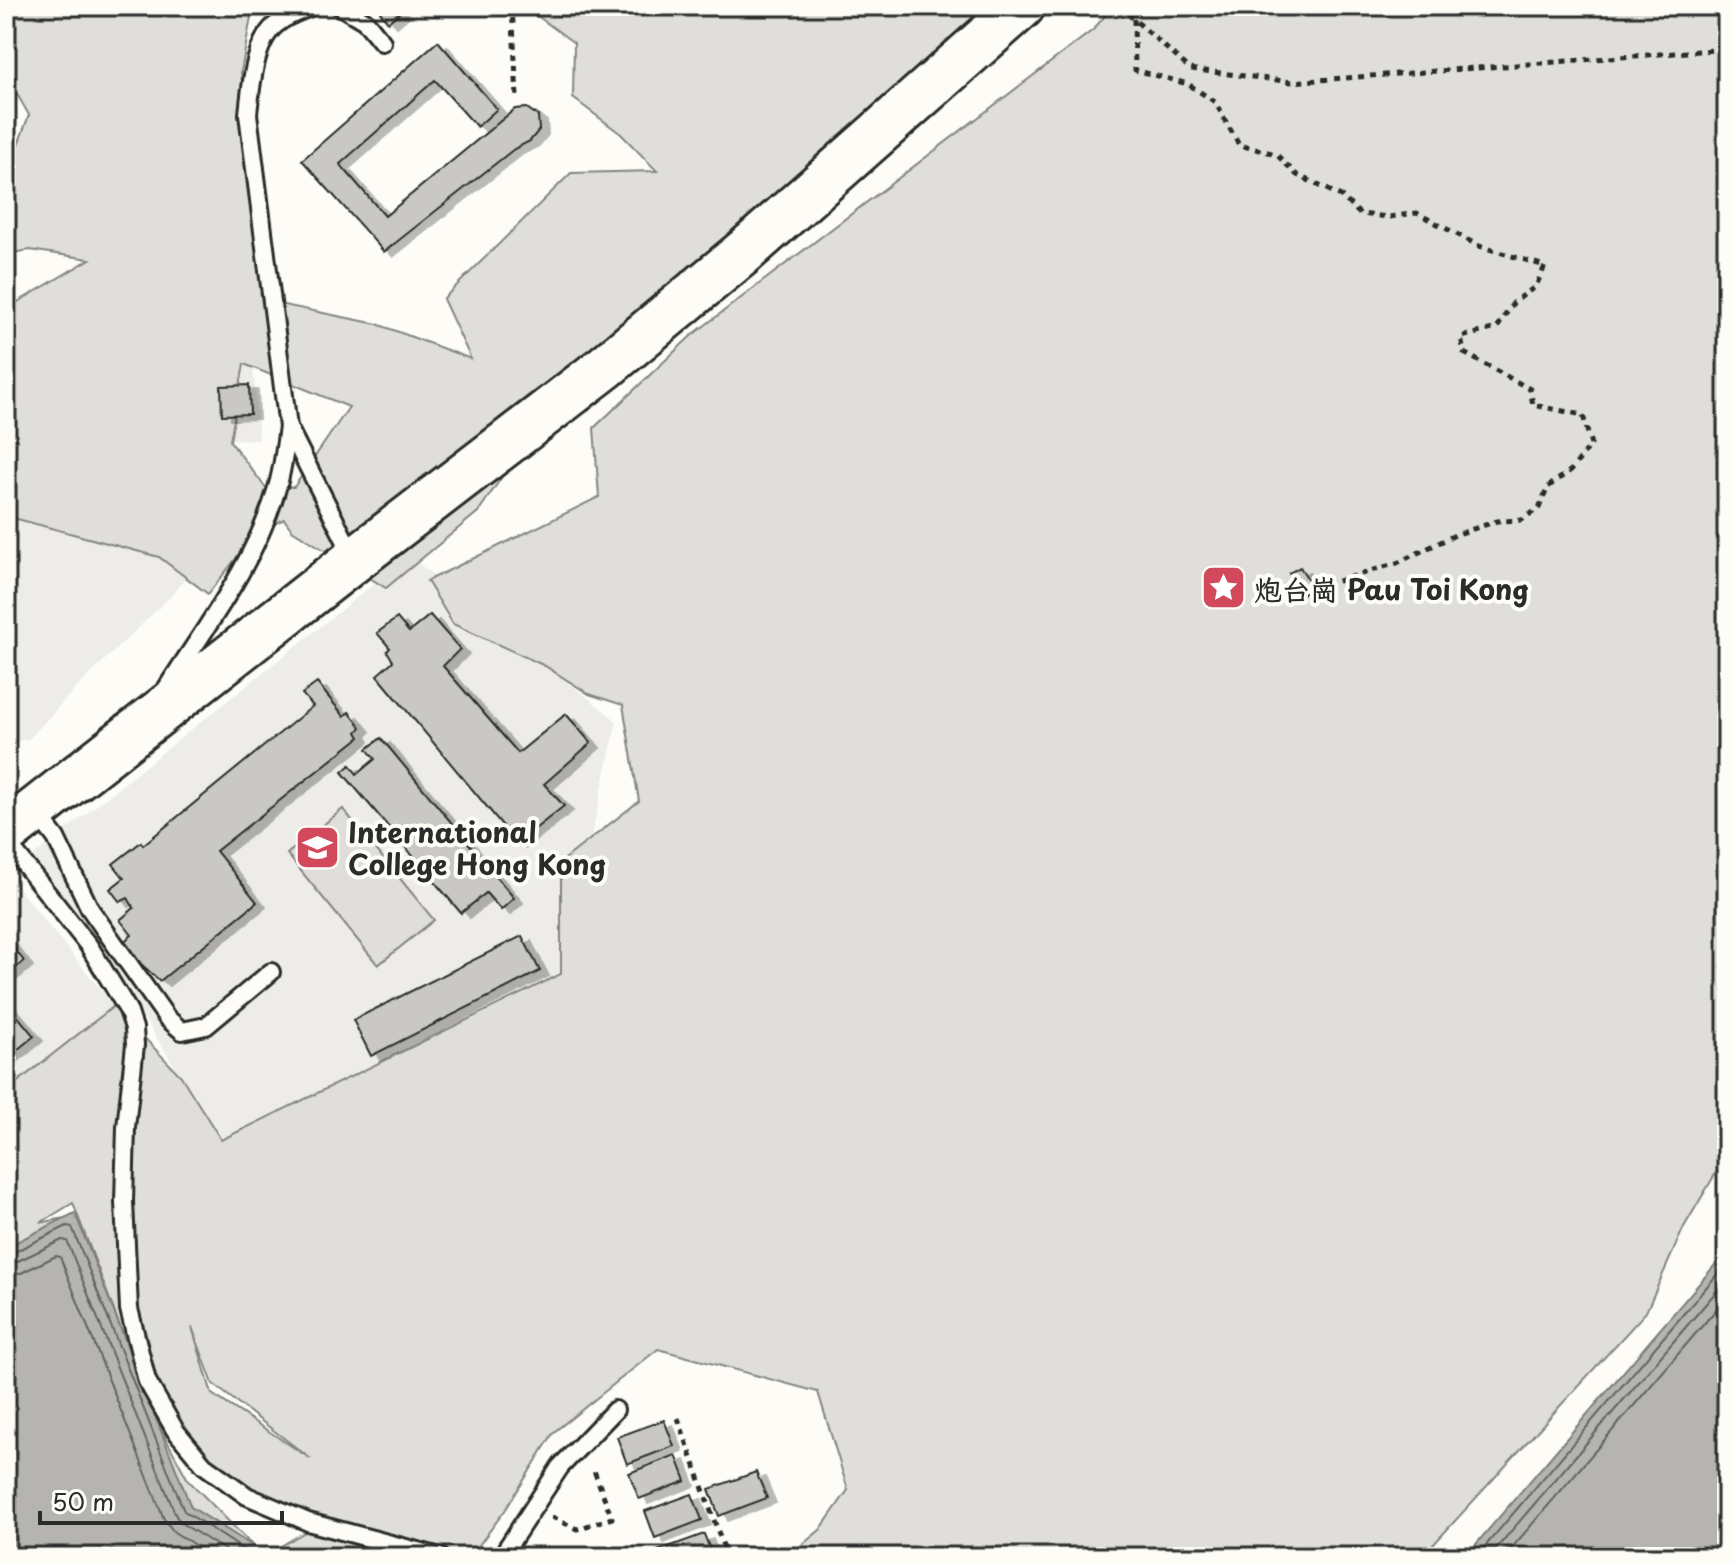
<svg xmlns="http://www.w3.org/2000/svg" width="1733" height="1563" viewBox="0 0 1733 1563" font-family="'Playpen Sans','LXGW WenKai TC',sans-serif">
<defs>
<filter id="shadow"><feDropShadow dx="9" dy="5" stdDeviation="0" flood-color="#0004"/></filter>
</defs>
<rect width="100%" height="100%" fill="#fdfcf7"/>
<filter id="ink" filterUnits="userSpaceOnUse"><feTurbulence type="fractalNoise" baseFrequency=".0125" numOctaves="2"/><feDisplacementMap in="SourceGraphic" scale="16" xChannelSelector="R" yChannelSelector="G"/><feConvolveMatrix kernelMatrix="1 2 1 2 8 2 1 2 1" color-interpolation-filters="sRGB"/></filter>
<g filter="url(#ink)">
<!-- built -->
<g fill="#edece8">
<path d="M252,352l7,88 -57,-2 -2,-85z"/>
<path d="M6,428l210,113 -44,54 -95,92 -49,53 -22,1v-177l3,-1 -3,-8z"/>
<path d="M409,556l208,165 -56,253 -340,166 -123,-195 -65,-89z"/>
<path d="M9,877l105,129 -108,85v-211z"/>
</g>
<!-- green -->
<g fill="#dfdeda" stroke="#858482" stroke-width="2" fill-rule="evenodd">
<path d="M6,6h247l-12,66 23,229 113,23 94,35 -28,-60 128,-126 86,-2 -36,-37 -48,-36 1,-55 -50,-37h490l-434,356 -102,150 -92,76 -94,-58 -8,-11 -28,14 -48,61 -49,-37 -153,-41v-207l84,-50 -60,-9 -24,4v-77l23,-62 -16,-28 -7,-1zM244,364l105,43 -55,80h-29l-35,-46z"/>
<path d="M1113,6h614v1148l-43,73 -38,85 -224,245h-635l33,-27 28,-40 -30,-98 -160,-43 -104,83 -48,77 -36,48h-202l-262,-42v-424l108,-85 67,70 40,64 340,-166v-112l78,-61 -16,-96 -34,-11 -44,-28 -92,-42 -26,-43 172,-84 -5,-69 97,-92 402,-306zM73,1203l59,155 66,99 119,68 -52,30 -10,-7 -67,-68 -101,-189 -22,-73 -25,5zM192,1327l21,57 98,75 -99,-65z"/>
<path d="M343,809l91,111 -56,45 -91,-111z"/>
</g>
<!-- water -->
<g fill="#b5b4b1" stroke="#7e7d7b" stroke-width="2">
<path d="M75,1213l116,294 79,50h-264v-310z"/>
<path d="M1727,1251v306h-262z"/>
</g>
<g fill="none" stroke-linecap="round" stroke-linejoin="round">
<!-- shore -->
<g stroke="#626261" stroke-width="2">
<path d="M6,1254l6,-1 55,-27 5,1 112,284 71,46"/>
<path d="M6,1264l10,-2 46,-22 5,1 109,275 5,7 55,34"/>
<path d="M6,1276l15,-3 35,-17 4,1 104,262 10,13 40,25"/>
<path d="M1476,1557l251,-294"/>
<path d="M1489,1557l238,-278"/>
<path d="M1504,1557l223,-260"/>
</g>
</g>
<!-- building -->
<g fill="#c9c8c4" stroke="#2b2b2b" stroke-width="2" filter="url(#shadow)">
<path d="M382,6h15l4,5 -13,11 -10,-13z"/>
<path d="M438,41l59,68 -20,18 -42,-47 -95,84 45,52 130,-107 12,-1 11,8 1,14 -9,11 -16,8 -130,103 -82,-92z"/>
<path d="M249,385l1,29 -28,1 -1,-29z"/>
<path d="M1300,567l13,20 -11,7 -13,-21z"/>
<path d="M430,615l30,34 -17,17 75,87 48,-39 25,29 -47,41 20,22 -47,37 -140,-168 16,-14 -6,-10 3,-3 -13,-15 20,-15 12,14z"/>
<path d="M317,683l27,33 5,-4 12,15 -4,5 3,5 -144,114 41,51 -97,79 -19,-17 -18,-22 9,-7 -12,-15 14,-12 -6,-10 -8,4 -10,-13 14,-11 -11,-14 28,-22 2,3 170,-139 -11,-12z"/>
<path d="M381,738l133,160 -13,12 -15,-17 -25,20 -119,-141 8,-7 7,9 18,-15 -8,-10z"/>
<path d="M522,936l18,35 -169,85 -18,-36z"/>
<path d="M6,938l18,23 -18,15z"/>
<path d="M6,1002l28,34 -28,23z"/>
<path d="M664,1420l10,26 -47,18 -10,-27z"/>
<path d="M676,1455l10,26 -47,18 -10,-26z"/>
<path d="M756,1472l11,26 -48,18 -10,-27z"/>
<path d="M692,1494l10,26 -47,18 -10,-27z"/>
<path d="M704,1534l9,23h-54l-2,-6z"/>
</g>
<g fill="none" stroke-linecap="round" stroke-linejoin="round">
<defs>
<g id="service">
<path d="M313,6c-12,5 -25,9 -35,17 -24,17 -27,64 -30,91l40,313 66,131"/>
<path d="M340,6l25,15 17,21"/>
<path d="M166,689c41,-64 90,-128 111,-201 6,-19 8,-41 11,-61"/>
<path d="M36,812l20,26 34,71 77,109 15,13 24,-5 65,-54"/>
<path d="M6,841l83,105 39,64 6,18 1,17 -9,82 -2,75 5,107 18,72 28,49 29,35 43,31 61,26 132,35"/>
<path d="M501,1557l59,-90 55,-57"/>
</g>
<path id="secondary" d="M6,833l348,-273 250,-192 140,-116 278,-246"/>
</defs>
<!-- service casing -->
<use href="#service" stroke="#2b2b2b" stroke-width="22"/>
<!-- secondary casing -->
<use href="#secondary" stroke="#2b2b2b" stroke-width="50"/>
<!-- path -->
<g stroke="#2b2b2b" stroke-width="5" stroke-dasharray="6 6" stroke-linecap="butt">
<path d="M512,6l5,91"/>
<path d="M1119,6l71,63 102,13 435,-33"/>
<path d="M1134,19l1,51 53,14 27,18 24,43 37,9 21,21 44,21 19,18 29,3 28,-4 62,33 66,20 -9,20 -23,17 -16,25 -36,9 3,16 66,36 3,16 50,10 8,30 -20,25 -23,17 -9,21 -17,12 -25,1 -42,14 -58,28 -65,20"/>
<path d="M678,1418l49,139"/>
<path d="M552,1517l25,12 35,-11 -19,-50"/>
</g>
<!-- service -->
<use href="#service" stroke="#fdfcf7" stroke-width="16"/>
<!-- secondary -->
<use href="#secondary" stroke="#fdfcf7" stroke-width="44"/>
</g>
</g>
<!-- icons -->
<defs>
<symbol id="sight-square" viewBox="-11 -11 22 22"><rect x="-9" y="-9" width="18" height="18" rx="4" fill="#d1495b" stroke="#fdfcf7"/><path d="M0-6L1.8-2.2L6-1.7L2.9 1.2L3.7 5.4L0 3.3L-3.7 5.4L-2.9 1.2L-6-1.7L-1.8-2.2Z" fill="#fff"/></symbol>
<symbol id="school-square" viewBox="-11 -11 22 22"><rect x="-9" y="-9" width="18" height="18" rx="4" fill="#d1495b" stroke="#fdfcf7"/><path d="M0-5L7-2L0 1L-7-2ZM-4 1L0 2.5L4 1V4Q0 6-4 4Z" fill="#fff"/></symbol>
</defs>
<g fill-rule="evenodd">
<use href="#sight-square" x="1198" y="562" width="51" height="51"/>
<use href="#school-square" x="292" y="822" width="51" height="51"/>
</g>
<g text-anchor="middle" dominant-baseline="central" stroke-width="8" stroke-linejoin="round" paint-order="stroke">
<!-- poi labels -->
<g font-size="28" font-weight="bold" fill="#2b2b2b" stroke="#fdfcf7" text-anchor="start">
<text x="1254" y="588">炮台崗 Pau Toi Kong</text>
<text x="348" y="831">International<tspan x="348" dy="32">College Hong Kong</tspan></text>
</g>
</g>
<!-- margin -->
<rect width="1733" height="1563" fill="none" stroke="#fdfcf7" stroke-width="32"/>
<rect x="16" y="16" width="1701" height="1531" fill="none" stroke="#2b2b2b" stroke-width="3" filter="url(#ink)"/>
<!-- scale -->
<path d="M40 1511v12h242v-12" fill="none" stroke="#2b2b2b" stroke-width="4"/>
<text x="52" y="1511" font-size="24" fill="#2b2b2b" stroke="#fdfcf7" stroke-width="6" paint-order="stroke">50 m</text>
</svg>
